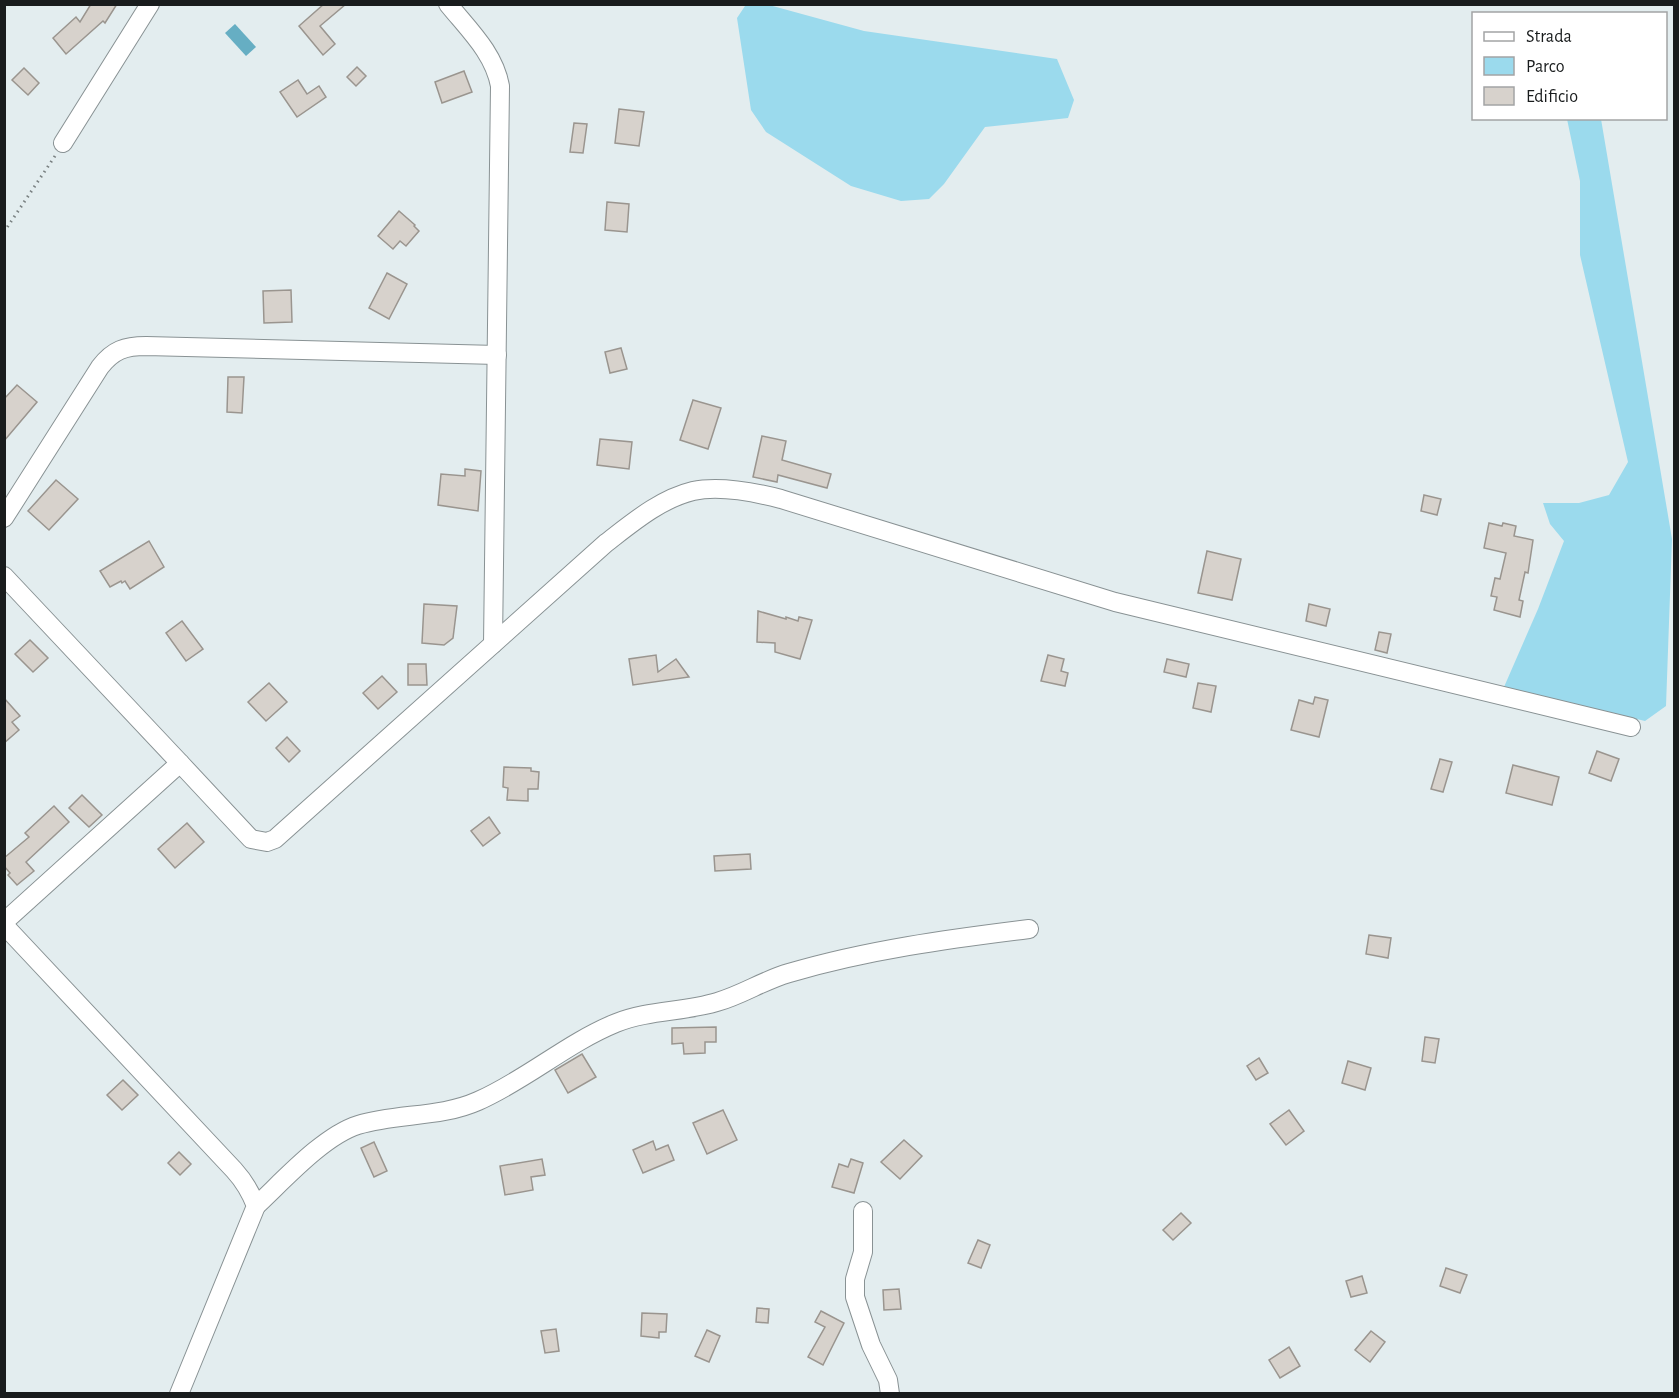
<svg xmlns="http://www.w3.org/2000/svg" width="1679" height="1398" viewBox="0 0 1679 1398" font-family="'Alegreya Sans',sans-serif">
<rect width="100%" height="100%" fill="#e3edef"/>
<!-- green -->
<g fill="#9bdaed">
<path d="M754,5h15l95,26 193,28 17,41 -6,18 -83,9 -41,57 -15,15 -28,2 -50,-15 -85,-54 -15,-22 -14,-92 8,-12z"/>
<path d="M1567,119h34l71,420 -6,167 -21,15 -141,-34 34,-78 26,-68 -14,-17 -7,-21h36l30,-8 19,-33 -48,-207v-74z"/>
</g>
<!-- water -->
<path fill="#66aec3" d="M235,24l21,23 -10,9 -21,-23z"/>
<!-- building -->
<g fill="#d7d2cc" stroke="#9a958f" stroke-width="1.5">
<path d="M91,4h26l-12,19 -2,-2 -37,33 -13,-16 23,-21 4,5z"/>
<path d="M324,4h22l-26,22 15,18 -12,11 -24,-29z"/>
<path d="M357,67l9,9 -10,10 -9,-9z"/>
<path d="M24,68l15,15 -11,12 -16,-15z"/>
<path d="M464,71l8,21 -30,11 -7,-21z"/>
<path d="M298,80l9,14 12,-8 7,11 -29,20 -17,-25z"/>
<path d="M619,109l25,3 -5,34 -24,-3z"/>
<path d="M574,123l13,1 -4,29 -13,-1z"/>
<path d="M607,202l22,2 -2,28 -22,-2z"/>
<path d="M399,211l16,14 -1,1 5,5 -13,15 -6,-5 -7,8 -15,-13z"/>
<path d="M387,273l20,11 -18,35 -20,-11z"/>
<path d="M291,290l1,32 -28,1 -1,-32z"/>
<path d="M621,348l6,21 -17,4 -5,-21z"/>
<path d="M228,377h16l-2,36 -15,-1z"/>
<path d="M17,385l20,17 -33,39v-42z"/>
<path d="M693,400l28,8 -13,41 -28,-9z"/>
<path d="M762,436l24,5 -4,19 49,14 -4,14 -49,-13 -1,7 -24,-5z"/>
<path d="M600,439l32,3 -3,27 -32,-4z"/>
<path d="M465,469l16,2 -3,40 -40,-6 3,-31 24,2z"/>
<path d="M56,480l22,19 -29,31 -21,-19z"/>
<path d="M1424,495l17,4 -4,16 -16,-4z"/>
<path d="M1489,523l13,3 1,-3 13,3 -2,10 19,4 -5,33 -3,-1 -6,28 4,1 -3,16 -26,-7 3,-13 -6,-1 4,-18 5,1 6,-26 -22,-5z"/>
<path d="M149,541l15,26 -34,22 -5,-8 -3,2 -1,-2 -11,6 -10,-16z"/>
<path d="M1207,551l34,8 -9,41 -34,-7z"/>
<path d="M424,604l33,2 -4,32 -9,7 -22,-2z"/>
<path d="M1309,604l21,5 -4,17 -20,-5z"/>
<path d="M758,611l28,8v-2l12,4 1,-4 13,3 -12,39 -25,-7v-9l-18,-1z"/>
<path d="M182,621l21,28 -17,12 -20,-28z"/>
<path d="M1379,632l12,2 -4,19 -12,-3z"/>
<path d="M30,640l18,18 -15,14 -18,-18z"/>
<path d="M656,655l2,17 18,-13 13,18 -56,8 -4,-26z"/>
<path d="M1048,655l16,4 -3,12 7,2 -3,13 -24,-5z"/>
<path d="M1167,659l22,5 -3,13 -22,-5z"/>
<path d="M408,664h18l1,21h-19z"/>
<path d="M382,676l15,16 -19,17 -15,-16z"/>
<path d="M269,683l18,19 -21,19 -18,-19z"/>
<path d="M1198,683l18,3 -5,26 -18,-4z"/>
<path d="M1315,697l13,3 -9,37 -28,-7 8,-30 14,4z"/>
<path d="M4,698l16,18 -8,6 7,8 -15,13z"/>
<path d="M287,737l13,14 -11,11 -13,-14z"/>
<path d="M1597,751l22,8 -8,22 -22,-8z"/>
<path d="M1440,759l12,3 -9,30 -12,-3z"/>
<path d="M1513,765l46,12 -7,28 -46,-12z"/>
<path d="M504,767l27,1v3l8,1 -1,17h-10v12l-21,-1 1,-12 -5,-1z"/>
<path d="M82,795l20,20 -13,12 -20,-19z"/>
<path d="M54,806l15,16 -43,40 8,9 -17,14 -9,-10 2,-2 -6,-7v-8l25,-21 -4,-4z"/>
<path d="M489,817l11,16 -17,13 -12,-15z"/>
<path d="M187,823l17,19 -29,26 -17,-19z"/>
<path d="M750,854l1,15 -36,2 -1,-15z"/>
<path d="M1369,935l22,3 -3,20 -22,-4z"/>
<path d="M716,1027v15h-11v11l-21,1 -1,-11 -11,1v-16z"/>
<path d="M1425,1037l14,2 -4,24 -13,-2z"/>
<path d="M582,1054l14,23 -28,16 -13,-23z"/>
<path d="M1259,1058l9,15 -12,7 -9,-14z"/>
<path d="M1348,1061l23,7 -6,22 -23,-7z"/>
<path d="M123,1080l15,15 -16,15 -15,-15z"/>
<path d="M723,1110l14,30 -30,14 -14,-31z"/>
<path d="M1289,1110l15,21 -18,14 -16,-21z"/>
<path d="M904,1140l18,16 -22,23 -19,-17z"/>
<path d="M653,1141l3,9 12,-5 6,15 -31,13 -10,-23z"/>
<path d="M374,1142l13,29 -13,6 -13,-29z"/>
<path d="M179,1152l12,12 -11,11 -12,-12z"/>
<path d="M542,1159l3,16 -14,2 2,13 -28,5 -5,-29z"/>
<path d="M851,1159l12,4 -9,30 -22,-6 7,-23 9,3z"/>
<path d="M1181,1213l10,10 -18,17 -10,-10z"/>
<path d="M978,1240l12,5 -9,23 -13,-5z"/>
<path d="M1446,1268l21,7 -7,18 -20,-7z"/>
<path d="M1362,1276l5,17 -16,4 -5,-16z"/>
<path d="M899,1289l2,20 -17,1 -1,-20z"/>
<path d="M757,1308l12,1 -1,14 -12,-1z"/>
<path d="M821,1311l23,12 -21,42 -15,-8 17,-30 -10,-5z"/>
<path d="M642,1313l25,1 -1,18h-7v6l-18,-2z"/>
<path d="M556,1329l3,22 -14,2 -4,-22z"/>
<path d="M707,1330l13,6 -11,26 -14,-6z"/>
<path d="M1371,1331l14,11 -15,20 -15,-12z"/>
<path d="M1289,1347l11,19 -20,12 -11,-18z"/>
</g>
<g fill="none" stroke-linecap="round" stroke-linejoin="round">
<defs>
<g id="minor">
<path d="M448,4c21,26 46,49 52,82l-7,558"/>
<path d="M63,143l87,-139"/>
<path d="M4,518l96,-151c13,-17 25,-21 46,-21l351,9"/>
<path d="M4,576l176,187"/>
<path d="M4,922l176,-159 71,76 16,3 8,-3 331,-296c26,-20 54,-44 87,-52 27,-6 61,1 88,8l334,103 516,125"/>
<path d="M4,925l230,245c10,11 17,23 22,36l-77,188"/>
<path d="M256,1206c27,-25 67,-70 102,-81 39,-12 82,-7 120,-24 48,-21 89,-58 138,-78 32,-13 68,-11 101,-21 25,-7 47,-22 72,-29 78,-23 159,-34 240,-44"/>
<path d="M863,1211v41l-8,27v18l16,48 17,35 2,14"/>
</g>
</defs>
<!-- minor casing -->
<use href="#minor" stroke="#899294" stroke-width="20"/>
<!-- path -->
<path stroke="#798081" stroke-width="3" stroke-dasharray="1.5 4.5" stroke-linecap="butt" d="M4,232l51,-76"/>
<!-- minor -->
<use href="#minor" stroke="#fff" stroke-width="18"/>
</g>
<!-- border -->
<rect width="1679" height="1398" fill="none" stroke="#191c1d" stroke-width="12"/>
<!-- legend -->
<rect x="1472" y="12" width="195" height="108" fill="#ffffff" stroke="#a3a4a5" stroke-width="1.5"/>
<rect x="1484" y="32" width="30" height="9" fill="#ffffff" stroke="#a3a4a5" stroke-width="1.5"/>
<text x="1526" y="42" font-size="18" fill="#191c1d">Strada</text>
<rect x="1484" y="57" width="30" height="18" fill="#9bdaed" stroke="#a3a4a5" stroke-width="1.5"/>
<text x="1526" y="72" font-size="18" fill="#191c1d">Parco</text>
<rect x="1484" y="87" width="30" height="18" fill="#d7d2cc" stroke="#a3a4a5" stroke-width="1.5"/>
<text x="1526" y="102" font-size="18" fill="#191c1d">Edificio</text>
</svg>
